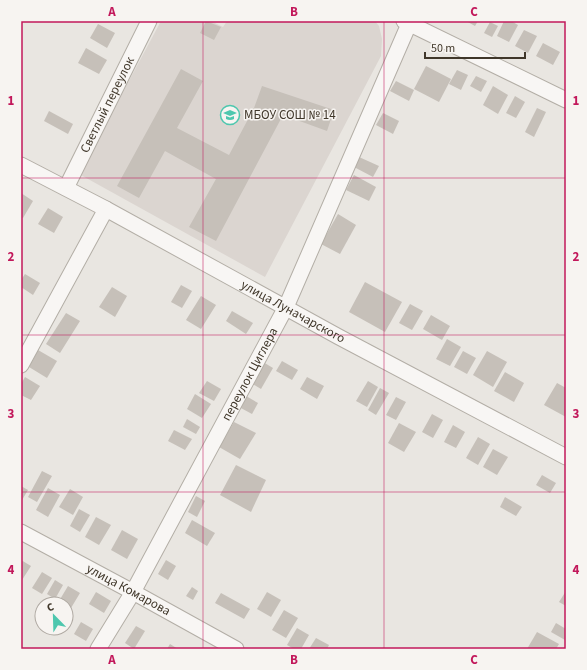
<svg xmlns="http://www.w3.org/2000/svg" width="587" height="670" viewBox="0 0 587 670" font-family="'Source Sans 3',sans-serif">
<rect width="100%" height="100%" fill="#e9e6e1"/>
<!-- built -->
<path fill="#dbd5d0" d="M161,21h50l12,6 4,-6h148l4,5 3,13 -1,17 -116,221 -186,-103z"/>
<!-- building -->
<g fill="#c6c0b9">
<path d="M206,21l15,6 -7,13 -14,-7z"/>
<path d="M466,21h12l-3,5z"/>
<path d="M504,21h7l7,4 -9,17 -12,-6z"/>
<path d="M490,22l8,4 -6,11 -8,-4z"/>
<path d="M98,24l17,9 -8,15 -17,-10z"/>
<path d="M524,30l13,6 -9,17 -13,-7z"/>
<path d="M543,43l17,9 -7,13 -17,-9z"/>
<path d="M86,48l21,12 -8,14 -21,-11z"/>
<path d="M426,66l25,13 -12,23 -25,-13z"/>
<path d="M181,69l22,12 -26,47 52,27 25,-47 8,-22 72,24 -7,21 -44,-16 -67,126 -27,-14 27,-48 -51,-28 -26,47 -22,-12z"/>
<path d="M457,70l11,5 -7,15 -12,-6z"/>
<path d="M476,76l11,5 -6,11 -11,-6z"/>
<path d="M396,81l18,9 -5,11 -19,-10z"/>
<path d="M493,86l15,9 -10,19 -15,-9z"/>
<path d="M515,96l10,6 -9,16 -10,-5z"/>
<path d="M537,108l9,4 -12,25 -9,-5z"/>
<path d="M49,111l24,13 -5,10 -24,-13z"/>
<path d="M383,113l16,8 -6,13 -17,-9z"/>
<path d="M359,157l20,9 -6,11 -19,-10z"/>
<path d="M354,175l22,12 -7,14 -23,-11z"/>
<path d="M21,193l12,8 -10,17 -2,-1z"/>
<path d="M48,208l15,9 -9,16 -16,-9z"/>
<path d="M338,214l18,11 -16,29 -19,-10z"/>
<path d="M25,274l15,9 -7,12 -12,-8v-7z"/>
<path d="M365,282l37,20 -17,30 -36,-20z"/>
<path d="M181,285l11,6 -10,17 -11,-6z"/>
<path d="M112,287l15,9 -12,21 -16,-10z"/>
<path d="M201,296l15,9 -15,24 -15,-9z"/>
<path d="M410,304l13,7 -11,19 -13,-7z"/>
<path d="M232,311l21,12 -7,11 -20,-13z"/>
<path d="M66,313l14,8 -20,32 -14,-9z"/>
<path d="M431,315l19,11 -8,14 -19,-11z"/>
<path d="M447,339l14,8 -11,19 -14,-7z"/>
<path d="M38,350l19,11 -10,17 -18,-11z"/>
<path d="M463,351l13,7 -9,16 -13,-7z"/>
<path d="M487,351l20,11 -14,25 -20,-12z"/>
<path d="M282,361l16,9 -6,10 -16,-9z"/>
<path d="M263,362l10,6 -12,21 -10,-6z"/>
<path d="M505,372l19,11 -10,19 -20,-11z"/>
<path d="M25,377l15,9 -9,14 -10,-5v-11z"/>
<path d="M307,377l17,9 -7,13 -17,-10z"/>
<path d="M207,381l14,8 -7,12 -15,-8z"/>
<path d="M368,381l10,6 -11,20 -11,-6z"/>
<path d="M557,383l9,5v29l-22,-12z"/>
<path d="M380,388l9,5 -13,22 -8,-5z"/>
<path d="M195,394l16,10 -9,14 -15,-9z"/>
<path d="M246,396l12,7 -6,11 -13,-7z"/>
<path d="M396,397l10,5 -10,18 -10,-5z"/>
<path d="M432,414l11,6 -10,18 -11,-6z"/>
<path d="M187,419l13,8 -4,7 -13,-7z"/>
<path d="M234,422l22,11 -16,26 -21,-12z"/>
<path d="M399,423l17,9 -12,20 -16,-9z"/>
<path d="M453,425l12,7 -9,16 -12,-6z"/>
<path d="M174,430l18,9 -7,11 -17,-9z"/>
<path d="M478,437l12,7 -12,21 -12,-7z"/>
<path d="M493,449l15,8 -11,18 -14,-8z"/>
<path d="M236,465l30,15 -15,32 -31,-17z"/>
<path d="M42,471l10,5 -15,26 -9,-5z"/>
<path d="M542,475l14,8 -6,10 -14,-8z"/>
<path d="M21,486l7,4 -6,10 -1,-1z"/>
<path d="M48,488l12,7 -12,22 -12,-7z"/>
<path d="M70,489l13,8 -10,18 -14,-8z"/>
<path d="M196,496l9,5 -8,16 -9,-5z"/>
<path d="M505,497l17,10 -6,9 -16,-9z"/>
<path d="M79,509l11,6 -10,17 -10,-6z"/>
<path d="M96,517l15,8 -12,20 -14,-8z"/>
<path d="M192,520l23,13 -8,13 -22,-13z"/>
<path d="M122,530l16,9 -11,20 -16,-9z"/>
<path d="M21,560l10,6 -9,14 -1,-1z"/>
<path d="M166,560l10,6 -8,14 -10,-6z"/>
<path d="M42,572l10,6 -10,16 -10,-6z"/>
<path d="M55,580l8,5 -8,14 -8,-5z"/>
<path d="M68,586l12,7 -9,15 -5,-3v-1l-7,-3z"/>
<path d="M192,587l6,4 -5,9 -7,-4z"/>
<path d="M566,591v15l-7,-4z"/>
<path d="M96,592l15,9 -7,12 -15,-9z"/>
<path d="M267,592l14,8 -10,17 -14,-8z"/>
<path d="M221,593l29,16 -6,10 -29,-16z"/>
<path d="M284,610l14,8 -12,20 -14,-8z"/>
<path d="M81,622l12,7 -7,12 -12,-7z"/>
<path d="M556,623l10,6 -1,11 -14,-8z"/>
<path d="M136,626l9,5 -11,18 -9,-6z"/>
<path d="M297,628l12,7 -8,14h-7l-7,-4z"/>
<path d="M537,632l22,12 -3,5h-29z"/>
<path d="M316,638l13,7 -2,4h-18z"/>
<path d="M170,644l8,5h-11z"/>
</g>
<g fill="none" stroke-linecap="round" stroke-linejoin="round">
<defs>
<g id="minor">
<path d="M404,21l162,79"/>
<path id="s1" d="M21,165l85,44 233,128 227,120"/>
<path id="s2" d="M66,188l83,-167"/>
<path d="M21,365l85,-156"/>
<path id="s3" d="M21,532l112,60 103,57"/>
<path id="s4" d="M98,649l35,-57 153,-285 123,-283"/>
</g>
</defs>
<!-- minor casing -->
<use href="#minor" stroke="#b3aea6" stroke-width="17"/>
<!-- minor -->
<use href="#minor" stroke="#f8f6f4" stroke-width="15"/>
</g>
<!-- grid -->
<path fill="none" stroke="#c2185b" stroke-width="1" stroke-opacity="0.55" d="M203,21v628M384,21v628M21,178h545M21,335h545M21,492h545"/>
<!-- icons -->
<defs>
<symbol id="school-ring" viewBox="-11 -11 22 22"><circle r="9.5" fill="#f7f4f1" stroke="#4ec7ae" stroke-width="1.5"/><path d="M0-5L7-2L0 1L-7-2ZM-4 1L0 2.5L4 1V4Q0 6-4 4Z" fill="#4ec7ae"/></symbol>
</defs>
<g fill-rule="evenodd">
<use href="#school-ring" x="219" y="104" width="22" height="22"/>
</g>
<g text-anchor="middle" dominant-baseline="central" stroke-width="3" stroke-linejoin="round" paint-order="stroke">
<!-- street labels -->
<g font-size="13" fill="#40372a" stroke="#f7f4f1">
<text stroke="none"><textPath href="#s2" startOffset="93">Светлый переулок</textPath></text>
<text stroke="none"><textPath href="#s1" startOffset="309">улица Луначарского</textPath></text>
<text stroke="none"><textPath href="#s4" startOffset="314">переулок Циглера</textPath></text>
<text stroke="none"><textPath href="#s3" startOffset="122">улица Комарова</textPath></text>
</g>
<!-- poi labels -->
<g font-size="13" fill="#40372a" stroke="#f7f4f1" text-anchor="start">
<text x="244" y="115">МБОУ СОШ № 14</text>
</g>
</g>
<!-- border -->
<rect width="587" height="670" fill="none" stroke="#f7f4f1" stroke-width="44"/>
<!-- north arrow -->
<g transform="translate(54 616) rotate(337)"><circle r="19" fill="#f7f4f1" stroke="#aea8a1"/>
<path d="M0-3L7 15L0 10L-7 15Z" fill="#4ec7ae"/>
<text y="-6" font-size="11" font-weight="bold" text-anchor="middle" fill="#40372a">С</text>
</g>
<!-- scale -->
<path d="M425 52v6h100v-6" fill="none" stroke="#40372a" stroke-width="2"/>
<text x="431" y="52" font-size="12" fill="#40372a" stroke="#f7f4f1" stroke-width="3" paint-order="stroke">50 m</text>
<rect x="22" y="22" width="543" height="626" fill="none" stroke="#c2185b" stroke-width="1.5"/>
<g font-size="13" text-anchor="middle" font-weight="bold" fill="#c2185b">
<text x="112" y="16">A</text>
<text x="294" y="16">B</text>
<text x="474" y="16">C</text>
<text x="11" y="105">1</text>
<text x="576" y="105">1</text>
<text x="11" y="261">2</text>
<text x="576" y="261">2</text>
<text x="11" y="418">3</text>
<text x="576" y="418">3</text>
<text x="11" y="574">4</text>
<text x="576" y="574">4</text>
<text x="112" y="664">A</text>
<text x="294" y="664">B</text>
<text x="474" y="664">C</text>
</g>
</svg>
